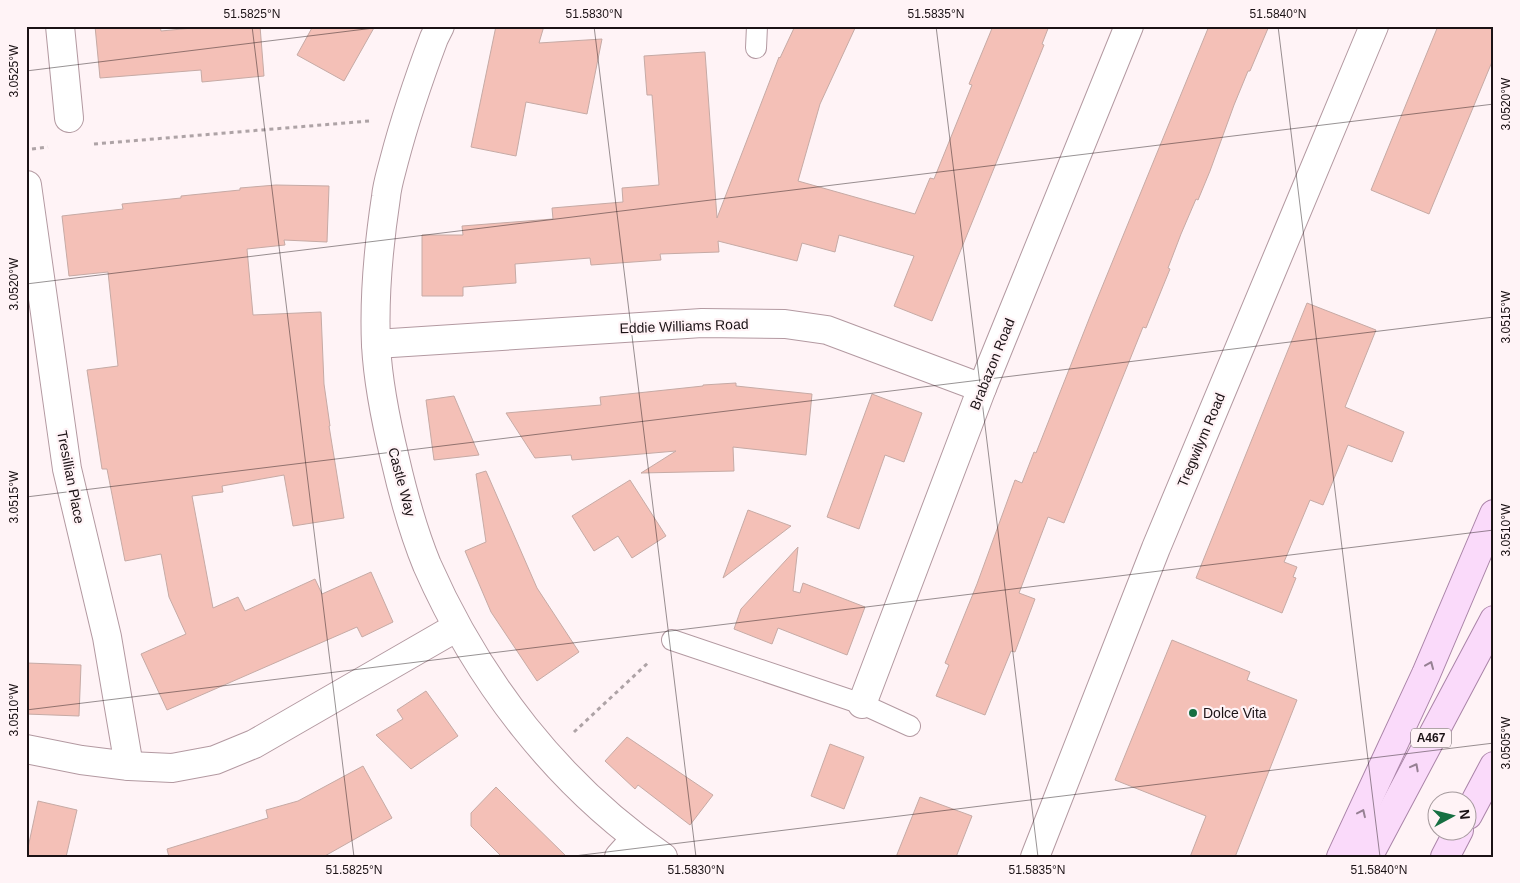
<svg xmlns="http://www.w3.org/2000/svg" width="1520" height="883" viewBox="0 0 1520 883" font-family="Arial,sans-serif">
<rect width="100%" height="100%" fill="#fff3f6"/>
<!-- building -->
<g fill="#f4c0b7" stroke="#c6aaa5">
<path d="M95,26h65l1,5 52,-5h47l4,50 -62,6 -1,-12 -101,8z"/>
<path d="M313,26h62l-31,55 -47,-26z"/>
<path d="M496,26h48l-5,17 63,-4 -15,75 -61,-12 -10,54 -45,-9z"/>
<path d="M795,26h61l-36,78 -22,77 117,33 15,-36 4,1 38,-94 -3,-1 24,-58h56l-7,18 2,1 -112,276 -38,-15 20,-50 -75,-21 -4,17 -33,-9 -5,18 -79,-20 1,11 -59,2 1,6 -70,5 -1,-7 -75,6 1,19 -53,4v9h-41v-61h41l-1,-9 91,-7 -1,-11 71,-6 -1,-14 37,-3 -7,-90h-5l-3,-39 61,-4 12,166 62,-161 1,1z"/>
<path d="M1209,26h60l-19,45h-2l-14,34 -24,66 -12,29 -2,-1 -15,35 -13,34 2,1 -24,59 -3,-1 -79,196 -16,-6 -29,76 16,6 -20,53 -4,-1 -26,64 -49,-19 13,-31 -4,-2 32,-79 38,-104 7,3 12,-31 2,1 55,-139z"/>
<path d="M1438,26h56v31l-65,157 -58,-24z"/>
<path d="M276,185l53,1 -2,56 -43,-2 1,5 -38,4 6,66 68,-3 3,72 6,42h-1l15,92 -51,8 -9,-51 -62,11 1,6 -31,4 21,112 25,-11 7,14 70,-32 7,15 49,-22 22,50 -31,15 -5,-10 -190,83 -26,-56 45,-20 -17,-37 -8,-43 -36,7 -18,-92h-5l-15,-99 31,-4 -10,-94 -39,4 -7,-60 61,-7 -1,-5 59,-6v-2l59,-6v-2z"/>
<path d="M1307,303l69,27 -31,77 59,25 -12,30 -44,-17 -25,60 -13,-5 -26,62 13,5 -4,10 3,1 -14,35 -86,-35z"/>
<path d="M736,383v3l76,8 -6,61 -73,-8 1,24 -93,2 35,-22 -104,9 -1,-5 -36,3 -29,-45 95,-8 -1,-8 103,-11v-1z"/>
<path d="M872,394l50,19 -18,49 -19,-7 -26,74 -32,-12z"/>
<path d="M454,396l25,59 -45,5 -8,-60z"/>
<path d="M486,471l51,117 42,64 -42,29 -46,-69 -26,-61 21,-9 -10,-68z"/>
<path d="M630,480l36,56 -34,22 -14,-22 -24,15 -22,-35z"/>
<path d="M748,510l43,16 -68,52z"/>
<path d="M798,547l-5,44 7,2 3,-10 62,24 -18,48 -69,-27 -6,16 -38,-15 7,-20z"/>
<path d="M1172,640l78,32 -3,8 50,20 -62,157h-45l16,-41 -91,-36z"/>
<path d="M27,663l54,2 -2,51 -53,-2z"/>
<path d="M426,691l32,45 -47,33 -35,-34 27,-16 -6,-9z"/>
<path d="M627,737l86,58 -23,30 -52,-40 -3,4 -30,-28z"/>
<path d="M830,744l34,13 -20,52 -33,-13z"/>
<path d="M363,766l29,52 -69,39h-154l-2,-8 101,-31 -2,-8 32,-9z"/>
<path d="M496,787l20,20 51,50h-65l-31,-31v-13z"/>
<path d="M920,797l52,19 -16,41h-60z"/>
<path d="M38,801l39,9 -11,47h-40z"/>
</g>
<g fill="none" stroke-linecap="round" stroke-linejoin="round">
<defs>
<g id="service">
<path d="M756,48l1,-22"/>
<path d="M672,640l190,64 48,22"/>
</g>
<g id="minor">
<path d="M60,26l9,92"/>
<path d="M27,185l40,284 40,168 22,129"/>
<path d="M376,344l326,-21 83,1 42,6 155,58"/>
<path d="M862,704l120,-316 147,-362"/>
<path d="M26,749l55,11 48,6 43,2 43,-8 39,-16 203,-117"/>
<path d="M619,857l17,-19"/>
<path d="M1035,857l121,-309 218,-522"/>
</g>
<path id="tertiary" d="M440,26l-6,12c-15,40 -29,81 -40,123 -3,12 -7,24 -8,36 -7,46 -12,102 -10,148 2,38 10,77 19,114 8,35 18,72 32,106 51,116 131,220 236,292"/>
<g id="primary">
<path d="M1468,815l26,-49"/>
<path d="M1341,857l85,-183 68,-160"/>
<path d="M1368,857l126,-237"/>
<path d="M1445,857l14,-27"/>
</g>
</defs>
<!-- service casing -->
<use href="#service" stroke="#b399a1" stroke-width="22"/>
<!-- minor casing -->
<use href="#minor" stroke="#b399a1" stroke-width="30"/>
<!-- tertiary casing -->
<use href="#tertiary" stroke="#b399a1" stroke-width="30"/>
<!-- primary casing -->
<use href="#primary" stroke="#aa84a8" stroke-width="30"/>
<!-- path -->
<g stroke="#aea3a6" stroke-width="3" stroke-dasharray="4 4" stroke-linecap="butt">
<path d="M94,144l275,-23"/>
<path d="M32,149l16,-2"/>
<path d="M574,732l76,-71"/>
</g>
<!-- service -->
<use href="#service" stroke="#fff" stroke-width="20"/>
<!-- minor -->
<use href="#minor" stroke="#fff" stroke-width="28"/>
<!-- tertiary -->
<use href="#tertiary" stroke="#fff" stroke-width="28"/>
<!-- primary -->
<use href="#primary" stroke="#fadafa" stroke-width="28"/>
</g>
<!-- one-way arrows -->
<defs><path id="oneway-chevron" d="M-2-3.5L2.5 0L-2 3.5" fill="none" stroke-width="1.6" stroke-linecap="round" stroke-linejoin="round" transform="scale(1.25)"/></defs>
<g stroke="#968093">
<use href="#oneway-chevron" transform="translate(1430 665) rotate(-67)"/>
<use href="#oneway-chevron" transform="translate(1415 767) rotate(-62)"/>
<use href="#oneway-chevron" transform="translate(1362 813) rotate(-65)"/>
</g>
<!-- ticks -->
<path fill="none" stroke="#1b1215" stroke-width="1" stroke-opacity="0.45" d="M252,26l102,831M594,26l102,831M936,26l102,831M1278,26l102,831M26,71l364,-45M26,284l1468,-180M26,497l1468,-180M26,710l1468,-180M566,857l928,-114"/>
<!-- markers -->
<circle fill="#166f42" stroke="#fff3f6" stroke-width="2" cx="1193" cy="713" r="5"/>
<g text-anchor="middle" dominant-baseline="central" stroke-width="4.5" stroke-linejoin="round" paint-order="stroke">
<!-- shield labels -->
<rect fill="#fff3f6" stroke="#5f5658" stroke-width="1" x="1411" y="728.5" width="40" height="19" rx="4"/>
<g font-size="12" font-weight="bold" fill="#1b1215">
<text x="1431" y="738">A467</text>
</g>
<!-- street labels -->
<g font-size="14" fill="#1b1215" stroke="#fff3f6">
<text transform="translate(684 326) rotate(-2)">Eddie Williams Road</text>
<text transform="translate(992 364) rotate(-68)">Brabazon Road</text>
<text transform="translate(1201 440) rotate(-67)">Tregwilym Road</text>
<text transform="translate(71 477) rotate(79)">Tresillian Place</text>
<text transform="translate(402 482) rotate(75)">Castle Way</text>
</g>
<!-- poi labels -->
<g font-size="14" fill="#1b1215" stroke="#fff3f6" text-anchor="start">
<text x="1203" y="713">Dolce Vita</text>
</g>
</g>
<!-- border -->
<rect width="1520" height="883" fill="none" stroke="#fff3f6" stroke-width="55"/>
<!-- north arrow -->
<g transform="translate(1452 816) rotate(83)"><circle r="24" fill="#fff3f6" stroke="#a4999c"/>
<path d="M0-4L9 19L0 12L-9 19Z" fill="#166f42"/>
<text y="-8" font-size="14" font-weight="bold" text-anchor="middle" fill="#1b1215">N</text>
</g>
<rect x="28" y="28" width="1464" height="828" fill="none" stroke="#1b1215" stroke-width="2"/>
<g font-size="12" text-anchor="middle" fill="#1b1215">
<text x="252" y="18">51.5825°N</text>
<text x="594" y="18">51.5830°N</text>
<text x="936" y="18">51.5835°N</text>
<text x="1278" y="18">51.5840°N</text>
<text transform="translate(14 71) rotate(-90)" y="4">3.0525°W</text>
<text transform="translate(1506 104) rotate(-90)" y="4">3.0520°W</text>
<text transform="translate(14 284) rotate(-90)" y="4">3.0520°W</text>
<text transform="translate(1506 317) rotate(-90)" y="4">3.0515°W</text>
<text transform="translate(14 497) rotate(-90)" y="4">3.0515°W</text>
<text transform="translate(1506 530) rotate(-90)" y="4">3.0510°W</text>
<text transform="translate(14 710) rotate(-90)" y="4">3.0510°W</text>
<text transform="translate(1506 743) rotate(-90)" y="4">3.0505°W</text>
<text x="354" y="874">51.5825°N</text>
<text x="696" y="874">51.5830°N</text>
<text x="1037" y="874">51.5835°N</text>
<text x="1379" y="874">51.5840°N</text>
</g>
</svg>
